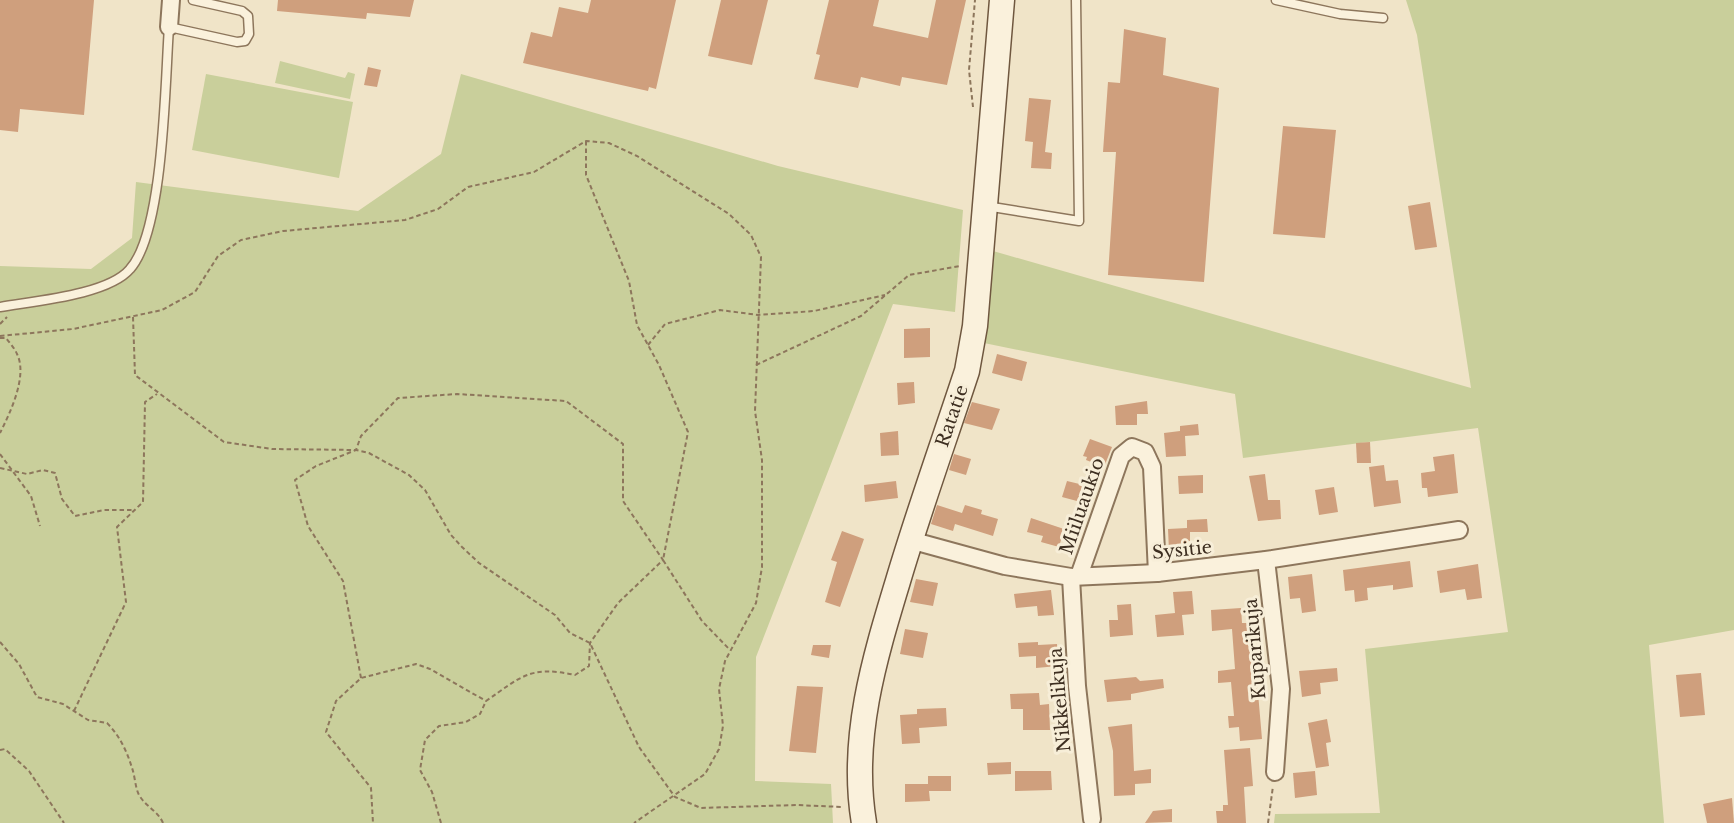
<svg xmlns="http://www.w3.org/2000/svg" width="1734" height="823" viewBox="0 0 1734 823" font-family="'Libre Baskerville',serif">
<rect width="100%" height="100%" fill="#f0e4c8"/>
<!-- green -->
<g fill="#c9cf9b">
<path d="M1406,0h328v630l-85,15 15,178h-390l1,-9 105,-1 -15,-164 143,-17 -30,-204 -235,30 -8,-64 -251,-51 9,-92 478,137 -54,-353z"/>
<path d="M280,61l65,17 3,-6 7,2 -5,25 -75,-16z"/>
<path d="M206,74l147,28 -14,76 -147,-28z"/>
<path d="M461,74l317,92 185,44 -8,102 -62,-8 -137,353 -1,124 76,3 2,39h-833v-557l91,3 41,-31 4,-56 222,29 83,-57z"/>
</g>
<!-- building -->
<g fill="#cf9f7d">
<path d="M0,0h94l-10,115 -64,-6 -2,23 -18,-2z"/>
<path d="M278,0h136l-4,17 -43,-4 -1,6 -89,-8z"/>
<path d="M591,0h85l-20,89 -7,-2 -1,4 -125,-28 8,-31 21,5 7,-30 29,6z"/>
<path d="M721,0h47l-16,65 -44,-9z"/>
<path d="M829,0h50l-6,26 55,12 8,-38h30l-19,85 -45,-8 -2,9 -39,-9 -3,11 -44,-9 6,-24 -4,-1z"/>
<path d="M1124,29l42,9 -3,37 56,13 -15,194 -96,-7 8,-123h-13l5,-70 12,1z"/>
<path d="M368,67l13,3 -4,17 -13,-2z"/>
<path d="M1029,98l22,2 -6,52 7,1 -1,16 -20,-1 2,-26 -8,-1z"/>
<path d="M1283,126l53,4 -11,108 -52,-4z"/>
<path d="M1430,202l7,45 -22,3 -7,-44z"/>
<path d="M930,328v29l-26,1v-29z"/>
<path d="M997,354l30,8 -5,19 -30,-8z"/>
<path d="M914,382l1,21 -17,2 -1,-22z"/>
<path d="M1147,401l1,13h-11v11h-21l-1,-19z"/>
<path d="M972,402l28,7 -8,21 -28,-7z"/>
<path d="M1198,424l1,11 -14,1 1,20 -20,1 -2,-24 16,-2v-5z"/>
<path d="M898,431l1,24 -18,1 -1,-23z"/>
<path d="M1090,439l22,8 -8,20 -18,-7 1,-3 -4,-1z"/>
<path d="M1370,442l1,21h-14l-1,-20z"/>
<path d="M954,454l17,5 -5,16 -17,-5z"/>
<path d="M1454,454l4,39 -30,4 -1,-9h-5l-1,-15 14,-2 -2,-14z"/>
<path d="M1384,465l2,16 12,-1 3,23 -27,4 -5,-40z"/>
<path d="M1265,474l3,26h12l1,19 -23,2 -9,-45z"/>
<path d="M1203,475v18l-24,1 -1,-18z"/>
<path d="M896,481l2,17 -33,4 -1,-17z"/>
<path d="M1067,481l25,6 -4,17 -26,-7z"/>
<path d="M1334,487l4,25 -19,3 -4,-25z"/>
<path d="M937,505l25,8 3,-8 17,5 -1,4 17,5 -5,17 -38,-12 -2,7 -22,-7z"/>
<path d="M1031,518l33,11 -5,18 -18,-5 2,-6 -16,-4z"/>
<path d="M1207,519l1,13h-18v18l-21,1 -1,-22 19,-1v-8z"/>
<path d="M842,531l22,8 -24,68 -15,-5 12,-40 -6,-2z"/>
<path d="M1410,561l3,26 -20,3v-5l-26,3 1,12 -13,2 -1,-12 -9,1 -2,-21z"/>
<path d="M1478,564l4,34 -15,2 -2,-11 -25,4 -3,-22z"/>
<path d="M1312,574l4,37 -14,2 -2,-15 -10,1 -2,-22z"/>
<path d="M916,579l22,4 -5,23 -23,-4z"/>
<path d="M1051,590l3,25 -16,1 -1,-10 -21,2 -2,-14z"/>
<path d="M1192,591l2,23 -12,1 2,20 -27,2 -2,-22 20,-2 -2,-21z"/>
<path d="M1131,604l2,31 -23,2 -1,-17h9l-1,-15z"/>
<path d="M1241,608l1,15h7l1,12h3l9,104 -22,2 -1,-14 -10,1 -1,-12h6l-3,-34 -13,1v-12l17,-2 -3,-40 -20,2 -1,-21z"/>
<path d="M905,629l23,4 -5,25 -23,-4z"/>
<path d="M1038,642v3l19,-1 1,22 -22,2v-12l-17,1 -1,-14z"/>
<path d="M813,645h18l-2,13 -18,-3z"/>
<path d="M1337,668l1,13 -18,2 1,11 -19,3 -3,-26z"/>
<path d="M1701,673l4,42 -25,2 -4,-42z"/>
<path d="M1136,677l4,4 23,-2 1,9 -33,6v6l-24,2 -3,-22z"/>
<path d="M797,686l26,1 -7,66 -27,-2z"/>
<path d="M1039,693l1,12 9,-1 1,26h-27v-21h-12l-1,-15z"/>
<path d="M946,708l1,18 -28,2 1,15 -18,1 -2,-29 17,-1v-5z"/>
<path d="M1327,719l4,23 -5,1 3,23 -13,2 -8,-45z"/>
<path d="M1132,724l2,47 17,-2v14l-16,1v11l-21,1 -1,-45 -5,-24z"/>
<path d="M1250,748l3,38 -9,1 2,36h-29l-1,-12h7v-6h5l-4,-55z"/>
<path d="M1011,762v12l-23,1 -1,-12z"/>
<path d="M1015,771h36l1,19 -37,1z"/>
<path d="M1315,771l2,24 -22,3 -2,-25z"/>
<path d="M928,776h23v15h-22l1,10 -25,1v-18h23z"/>
<path d="M1732,798l2,25h-27l-4,-19z"/>
<path d="M1172,809v13l-27,1 8,-12z"/>
</g>
<g fill="none" stroke-linecap="round" stroke-linejoin="round">
<defs>
<g id="lane">
<path d="M1276,0l64,14 43,4"/>
<path d="M986,206l93,15 -3,-221"/>
<path d="M0,307c34,-6 108,-12 130,-38 34,-38 35,-187 39,-242l68,15 8,-1 4,-7 -1,-18 -6,-5 -49,-11"/>
</g>
<g id="street">
<path d="M169,27l2,-27"/>
<path d="M910,540l95,26 66,11 86,-4 109,-13 193,-30"/>
<path d="M1266,560l15,129 -6,83"/>
<path d="M1079,576l42,-120 11,-9 13,5 7,15 5,106"/>
<path d="M1071,577l6,109 15,133"/>
</g>
<path id="secondary" d="M864,823c-14,-84 10,-163 34,-242 21,-71 46,-140 69,-210l8,-45 27,-326"/>
</defs>
<!-- lane casing -->
<use href="#lane" stroke="#8d765c" stroke-width="11"/>
<!-- street casing -->
<use href="#street" stroke="#8d765c" stroke-width="20"/>
<!-- secondary casing -->
<use href="#secondary" stroke="#6f573f" stroke-width="27"/>
<!-- path -->
<g stroke="#8d765c" stroke-width="2" stroke-dasharray="4.5 3" stroke-linecap="butt">
<path d="M973,107l-4,-37 6,-70"/>
<path d="M586,141v34l43,106 8,44 22,40 29,67 -25,128 39,61 28,29"/>
<path d="M133,317l2,58 89,67 48,7 84,1 13,3 40,22 16,15 26,45 11,12 17,16 76,52 15,18 20,10 49,104 36,50 26,11 95,-3 47,2"/>
<path d="M0,324l7,-7"/>
<path d="M0,336l73,-7 89,-19 33,-18 23,-36 23,-16 42,-9 122,-11 33,-11 30,-22 66,-15 52,-31 23,2 28,13 92,58 22,21 10,22 -6,154 7,49v107l-6,36 -31,58 -6,28 4,37 -4,23 -14,25 -71,49"/>
<path d="M0,338h6c4,5 9,11 11,16 11,22 -7,59 -17,79"/>
<path d="M648,345l17,-21 55,-14 38,5 56,-4 71,-16"/>
<path d="M756,365l105,-49 48,-41 51,-9"/>
<path d="M0,454l31,42 9,30"/>
<path d="M0,468l27,6 16,-4 12,3 7,26 13,17 29,-6h31"/>
<path d="M0,642l19,22 18,33 26,7 25,16 19,3c12,12 20,28 25,45 3,8 3,19 7,27 7,12 19,16 24,28"/>
<path d="M361,678l-18,-97 -35,-55 -13,-46 21,-14 40,-16 5,-14 37,-38 59,-4 109,7 57,43v57l40,59 -45,43 -28,40 -1,23 -14,9c-45,-10 -54,2 -89,26l-56,-32 -14,-5 -55,14 -25,23 -10,31 45,56 2,35"/>
<path d="M74,711l52,-109 -9,-75 26,-25 2,-100 12,-8"/>
<path d="M0,750l5,-1 24,22 35,52"/>
<path d="M441,823l-9,-31 -12,-22 5,-30 14,-14 27,-4 14,-8 6,-13"/>
<path d="M1268,823l5,-37"/>
</g>
<!-- lane -->
<use href="#lane" stroke="#faf1dc" stroke-width="8"/>
<!-- street -->
<use href="#street" stroke="#faf1dc" stroke-width="16"/>
<!-- secondary -->
<use href="#secondary" stroke="#faf1dc" stroke-width="24"/>
</g>
<g text-anchor="middle" dominant-baseline="central" stroke-width="6" stroke-linejoin="round" paint-order="stroke">
<!-- street labels -->
<g font-size="18" fill="#3d2e20" stroke="#f7eed8">
<text transform="translate(952 416) rotate(-71)">Ratatie</text>
<text transform="translate(1082 506) rotate(-71)">Miiluaukio</text>
<text transform="translate(1182 550) rotate(-6)">Sysitie</text>
<text transform="translate(1255 649) rotate(-95)">Kuparikuja</text>
<text transform="translate(1060 700) rotate(-95)">Nikkelikuja</text>
</g>
</g>
</svg>
